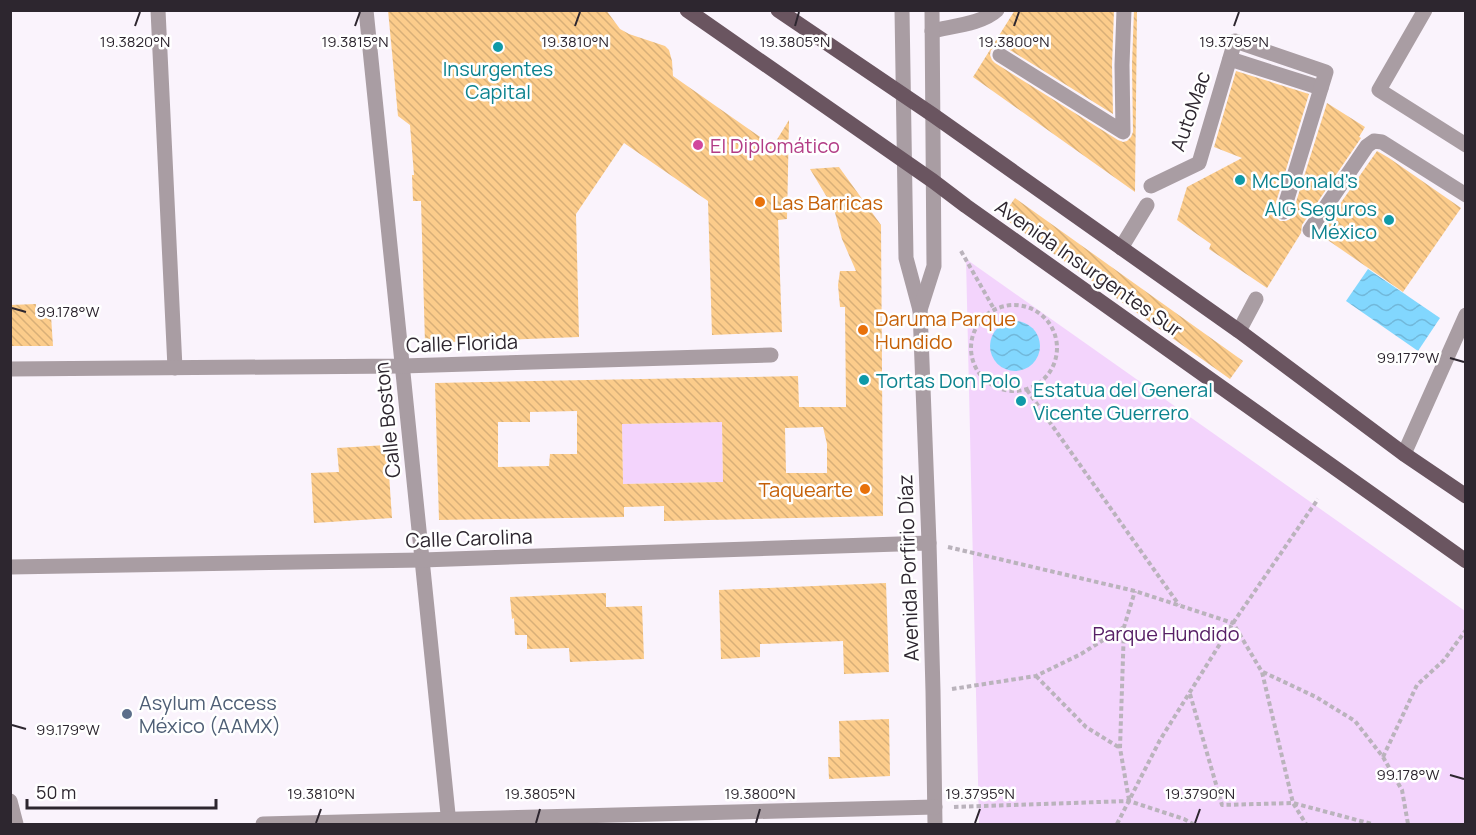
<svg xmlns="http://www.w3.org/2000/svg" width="1476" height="835" viewBox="0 0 1476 835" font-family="Manrope,sans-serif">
<defs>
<pattern id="water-waves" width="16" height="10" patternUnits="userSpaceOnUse" patternTransform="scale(1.5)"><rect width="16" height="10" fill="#82d7fe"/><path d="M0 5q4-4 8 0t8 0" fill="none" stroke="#71b8da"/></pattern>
<pattern id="building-back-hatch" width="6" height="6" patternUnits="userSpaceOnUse" patternTransform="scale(1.5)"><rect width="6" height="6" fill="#fccc8b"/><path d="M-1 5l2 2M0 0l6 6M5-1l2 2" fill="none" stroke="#d8af78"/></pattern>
</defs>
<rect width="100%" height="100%" fill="#faf3fc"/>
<!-- green -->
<g fill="#f3d4fc">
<path d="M966,259l499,352v213h-486z"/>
<path d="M722,422l1,60 -100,2 -1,-60z"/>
</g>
<!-- water -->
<g fill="url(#water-waves)">
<path d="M1368,269l72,49 -22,33 -72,-50z"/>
<circle cx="1015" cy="346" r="25"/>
</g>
<!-- building -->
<g fill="url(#building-back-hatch)" fill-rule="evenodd">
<path d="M388,10h218l14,19 9,5 36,12 4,4 3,11 1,15 100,70 16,-26 -2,99 -9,1 4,112 -70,3 -4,-134 -84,-58 -48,71 3,123 -154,6 -4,-142h-8l-1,-26h2l-4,-50 -12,-9z"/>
<path d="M1015,10h99l-2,55 1,49 -108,-67 -5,-2 -5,2 -4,3 -1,5 2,5 3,3 123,77 5,2 4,-1 4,-4 2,-5 -1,-67 2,-55h3l-2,182 -162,-115z"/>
<path d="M1236,71l73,23 -35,115v6l6,6h6l4,-2 2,-4 35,-112 38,24 -6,10 2,1 -59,87 -1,8 -34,55 -58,-39 2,-5 -34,-24 10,-33 55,-29 -28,-11z"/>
<path d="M1377,151l12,7 72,50 -58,84 -84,-58z"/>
<path d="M839,167l42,58 2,291 -219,5v-15l-40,1v10l-185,3 -4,-137 363,-7 1,31h47l-1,-100h-5l-2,-22 2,-14h16l-14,-32 -8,-30 -24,-40zM577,411v43h-27l-1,12 -51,1v-45h32v-10zM722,422l1,60 -100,2 -1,-60zM823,427l4,17v29h-41l-1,-45z"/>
<path d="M1015,198l228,163 -13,18 -228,-162z"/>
<path d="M36,304l-1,12h16l2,30h-43v-41z"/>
<path d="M387,445l5,73 -78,5 -3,-50 28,-1 -2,-24z"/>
<path d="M886,583l3,89 -45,2 -1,-33 -83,3v13l-39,2 -2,-69z"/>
<path d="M606,593v14l36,-1 2,53 -74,3 -1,-14 -42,1v-14h-12l-1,-17 -2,1 -2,-22z"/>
<path d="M889,719l1,57 -61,3 -1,-22h12l-1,-36z"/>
</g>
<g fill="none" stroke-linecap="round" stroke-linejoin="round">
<!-- path -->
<g stroke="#bab3bc" stroke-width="4" stroke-dasharray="4.5 3" stroke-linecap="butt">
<path d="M961,251l33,58"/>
<circle cx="1014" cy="348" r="43"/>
<path d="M1027,390l152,215"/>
<path d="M948,547l187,44 98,32 29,49 31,131 13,21"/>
<path d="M1263,672l53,25 39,24 28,36 19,33 6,34"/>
<path d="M1036,676l50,51 34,21"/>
<path d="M952,689l84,-13 45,-22 43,-27"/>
<path d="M1190,694l32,111 71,-2 79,21"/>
<path d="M1383,757l34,-72 27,-25 22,-30"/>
<path d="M1129,800l-9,-52 4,-121 11,-36"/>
<path d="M954,807l175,-6 55,18 9,5"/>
<path d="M1117,824l43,-84 73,-117 85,-124"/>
</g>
<!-- minor -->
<g stroke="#a99da3" stroke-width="15">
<path d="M158,10l17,358"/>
<path d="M366,10l83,814"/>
<path d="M902,10l4,248 14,52 9,233 4,148 2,133"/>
<path d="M1425,10l-46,80 87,55"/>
<path d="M932,31c20,-5 50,-7 65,-21"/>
<path d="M1000,55l123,77 -1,-67 2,-55"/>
<path d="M1230,59l91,29"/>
<path d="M1151,186l48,-23 36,-122 91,31 -43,140"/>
<path d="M1310,230l57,-84 7,-5 8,1 84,53"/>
<path d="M1121,248l26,-43"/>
<path d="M920,310l14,-44 -2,-256"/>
<path d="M1239,331l17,-32"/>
<path d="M10,369l392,-3 369,-11"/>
<path d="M1404,454l62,-139"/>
<path d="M10,567l412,-7 507,-17"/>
<path d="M10,801l6,23"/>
<path d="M263,824l672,-17"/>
</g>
<!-- major -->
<g stroke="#6a5560" stroke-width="15">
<path d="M687,10l246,171 33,25 500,355"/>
<path d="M778,10l155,105 306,216 165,123 62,42"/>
</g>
</g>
<!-- ticks -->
<path fill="none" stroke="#2d262f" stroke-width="2" d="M135,26l5,-14M355,26l5,-14M575,26l5,-14M795,26l4,-14M1014,26l5,-14M1234,26l5,-14M12,308l14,4M1450,358l14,4M12,725l14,4M1450,775l14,4M316,823l5,-14M536,823l4,-14M756,823l4,-14M975,823l5,-14M1195,823l5,-14"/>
<!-- markers -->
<g fill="#0f9aa8" stroke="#fff" stroke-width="2">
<circle cx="498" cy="47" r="6"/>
<circle cx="1240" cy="180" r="6"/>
<circle cx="1389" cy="220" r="6"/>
<circle cx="864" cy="380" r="6"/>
<circle cx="1021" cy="401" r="6"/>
</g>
<circle fill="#d1479c" stroke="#fff" stroke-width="2" cx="698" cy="145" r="6"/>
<g fill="#e8710a" stroke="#fff" stroke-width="2">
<circle cx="760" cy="202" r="6"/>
<circle cx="863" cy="330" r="6"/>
<circle cx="865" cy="489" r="6"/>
</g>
<circle fill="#5c6f8a" stroke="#fff" stroke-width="2" cx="127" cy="714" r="6"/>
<g text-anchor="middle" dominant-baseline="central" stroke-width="5" stroke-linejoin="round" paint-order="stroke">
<!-- culture labels -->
<g font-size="20" fill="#0d838f" stroke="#fff" text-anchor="start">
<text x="498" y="68" text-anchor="middle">Insurgentes<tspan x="498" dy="23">Capital</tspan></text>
<text x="1252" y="180">McDonald's</text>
<text x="1377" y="208" text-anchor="end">AIG Seguros<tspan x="1377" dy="23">México</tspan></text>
<text x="876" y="380">Tortas Don Polo</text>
<text x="1033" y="389">Estatua del General<tspan x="1033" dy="23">Vicente Guerrero</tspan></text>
</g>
<!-- street labels -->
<g font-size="20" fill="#2d262f" stroke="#fff">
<text transform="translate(1190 111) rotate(-71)">AutoMac</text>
<text transform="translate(1089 268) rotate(35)">Avenida Insurgentes Sur</text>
<text transform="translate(462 343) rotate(-2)">Calle Florida</text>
<text transform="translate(387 420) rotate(-96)">Calle Boston</text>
<text transform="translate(469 538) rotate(-2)">Calle Carolina</text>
<text transform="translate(908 568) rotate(-92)">Avenida Porfirio Díaz</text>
</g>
<!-- hotel labels -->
<g font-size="20" fill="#b23c85" stroke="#fff" text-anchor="start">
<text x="710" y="145">El Diplomático</text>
</g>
<!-- food labels -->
<g font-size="20" fill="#c56008" stroke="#fff" text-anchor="start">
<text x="772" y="202">Las Barricas</text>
<text x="875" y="318">Daruma Parque<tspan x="875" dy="23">Hundido</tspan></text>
<text x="853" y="489" text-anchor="end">Taquearte</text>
</g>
<!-- park labels -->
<g font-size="20" fill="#582067" stroke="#fff">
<text x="1166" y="633">Parque Hundido</text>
</g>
<!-- service labels -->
<g font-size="20" fill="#4e5e75" stroke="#fff" text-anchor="start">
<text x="139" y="702">Asylum Access<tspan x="139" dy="23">México (AAMX)</tspan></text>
</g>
</g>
<g font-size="15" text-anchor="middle" fill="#2d262f" stroke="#fff" stroke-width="5" stroke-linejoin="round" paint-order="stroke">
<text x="135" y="47">19.3820°N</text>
<text x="355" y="47">19.3815°N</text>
<text x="575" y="47">19.3810°N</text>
<text x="795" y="47">19.3805°N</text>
<text x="1014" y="47">19.3800°N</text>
<text x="1234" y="47">19.3795°N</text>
<text x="68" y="317">99.178°W</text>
<text x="1408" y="363">99.177°W</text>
<text x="68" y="735">99.179°W</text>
<text x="1408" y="780">99.178°W</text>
<text x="321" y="799">19.3810°N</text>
<text x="540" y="799">19.3805°N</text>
<text x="760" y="799">19.3800°N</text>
<text x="1200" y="799">19.3790°N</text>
<text x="980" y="799">19.3795°N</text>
</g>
<!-- border -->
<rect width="1476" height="835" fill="none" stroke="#2d262f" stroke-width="24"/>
<!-- scale -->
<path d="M27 799v9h189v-9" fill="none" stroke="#2d262f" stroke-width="3"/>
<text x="36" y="799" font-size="18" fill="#2d262f" stroke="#ffffff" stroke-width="4.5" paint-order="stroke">50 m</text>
</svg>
